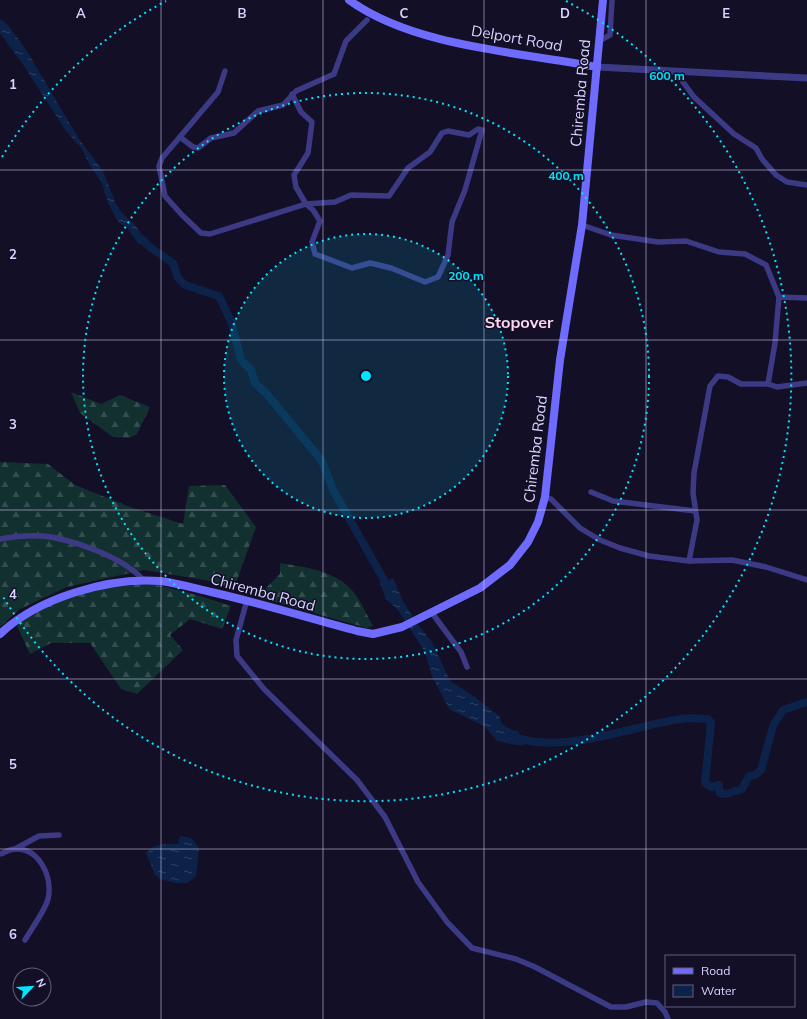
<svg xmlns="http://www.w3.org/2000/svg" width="807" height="1019" viewBox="0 0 807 1019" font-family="Mulish,sans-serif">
<defs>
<pattern id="forest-firs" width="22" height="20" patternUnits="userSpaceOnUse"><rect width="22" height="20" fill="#12302f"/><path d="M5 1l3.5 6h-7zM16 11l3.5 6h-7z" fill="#344d4e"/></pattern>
<pattern id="water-ripples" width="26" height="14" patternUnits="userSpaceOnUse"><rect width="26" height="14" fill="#0c2248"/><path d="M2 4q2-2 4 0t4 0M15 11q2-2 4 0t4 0" fill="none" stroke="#2f4163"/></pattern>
</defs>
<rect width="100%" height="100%" fill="#130f26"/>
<!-- forest -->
<g fill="url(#forest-firs)">
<path d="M71,392l30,12 19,-9 30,12 -13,27 -8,4 -16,-1 -33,-24z"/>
<path d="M0,462l48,2 27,21 55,22 53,17 6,-38 36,-1 31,42 -22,62 -24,-8 -66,-11 -77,17 -47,22 -20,18z"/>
<path d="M280,563c25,4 59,8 75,31 7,9 12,22 18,32l-6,2 -110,-31 23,-23z"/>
<path d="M154,584l43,11 34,11 -9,23 -32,-10 -20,16 13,15 -46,44 -16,-5 -31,-46h-39l-21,11 -13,-28c33,-34 92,-40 137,-42z"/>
</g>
<!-- water -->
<g fill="url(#water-ripples)">
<path d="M0,19l7,5 18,24 54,91 24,32 13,33 6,9 14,13 9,15 -6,3 -12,-16 -9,-6 -10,-19 -7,-22 -12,-17 -7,-15 -16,-18 -42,-65 -24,-33z"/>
<path d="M393,578l10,23 13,21 16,20 18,39 25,16 24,19 3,8 10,6 6,1 6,14c-9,1 -18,-3 -27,-4l-13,-15 -35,-17 -18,-35 -4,-16 -4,-9 -25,-39 -12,-11 -6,-16z"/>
<path d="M180,836l11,2 8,10 -3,28 -9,7h-11l-16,-4 -5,-4 -9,-22c9,-10 19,-9 32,-9z"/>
</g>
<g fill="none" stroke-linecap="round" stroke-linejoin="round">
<!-- river -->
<g stroke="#0c2248" stroke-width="8">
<path d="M137,235l14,13 22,15 5,15 7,7 34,11 12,25 10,39 10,10 4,13 11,10 56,68 11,29 56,99"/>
<path d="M512,736c48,20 119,-10 169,-17 8,-2 18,0 27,0l3,4 -6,60 6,4 8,-2 1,8 6,1 16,-5 7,-13 6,-1 6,-5 12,-44 10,-16 24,-8"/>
</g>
<!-- minor -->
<g stroke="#3d3a85" stroke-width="5.5">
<path d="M599,41l11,-6 2,-35"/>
<path d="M225,71l-7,21 -56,66 -3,8 6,30 17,19 19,18 9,1 96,-30 7,6 7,11 -8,21 3,12 37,14 18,-5 21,5 34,14 13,-5 10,-22 4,-33 13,-32 17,-60 -4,-1 -9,6 -21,-4 -6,2 -12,19 -22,16 -19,28 -38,-1 -16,7 -29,2 -10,-17 -2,-12 14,-22 4,-31 -11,-10 -9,-18"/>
<path d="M675,71l19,26 40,37 22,14 6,11 14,16 11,7 20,3"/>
<path d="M180,137l13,10 5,1 13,-10 23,-5 24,-22 25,-6 13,-14 38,-17 12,-33 21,-21"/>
<path d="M582,225l29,10 47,7 28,-1 33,11 26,2 21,11 13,32 -4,46 -7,41"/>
<path d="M779,297l28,1"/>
<path d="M591,492l22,9 82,10"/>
<path d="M545,497l6,2 29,29 20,12 20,8 29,8 40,5 43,-1 34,7 41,13"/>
<path d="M0,539c18,-3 38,-5 56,-1 27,6 70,21 88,43"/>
<path d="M689,561l8,-41 -4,-27 1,-20 16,-87 8,-10 10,1 13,7h27l9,3 30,-4"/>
<path d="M247,600l-11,40 1,16 27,33 93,91 28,37 33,65 29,40 25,26 44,11 19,8 76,40h15l20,-5 11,1 8,9 3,7"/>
<path d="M432,613l29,39 6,15"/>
<path d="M15,849l24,-13 20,-1"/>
<path d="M0,854c4,-1 10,-5 15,-5 25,-1 38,29 33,50 -3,12 -17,30 -23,41"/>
</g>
<!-- tertiary -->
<path stroke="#3d3a85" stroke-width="7" d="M597,67l210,11"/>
<!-- secondary -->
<g stroke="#6f6bff" stroke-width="8">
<path d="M349,0c65,47 170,52 248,67"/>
<path d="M0,634c38,-36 108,-57 160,-53 17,2 34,7 51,11 49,11 97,26 146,39l16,3 29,-7 78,-39 30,-23 18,-23 10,-20 7,-25 15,-137 22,-135 21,-225"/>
</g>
</g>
<!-- grid -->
<path fill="none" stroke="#d9d4ff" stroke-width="1" stroke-opacity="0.55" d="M161,0v1019M323,0v1019M484,0v1019M646,0v1019M0,170h807M0,340h807M0,510h807M0,679h807M0,849h807"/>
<!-- distance rings -->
<circle cx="366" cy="376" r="142" fill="#00e5ff" fill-opacity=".12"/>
<g fill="none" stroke="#00e5ff" stroke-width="2" stroke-dasharray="2 4">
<circle cx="366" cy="376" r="142"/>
<circle cx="366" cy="376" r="283"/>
<path d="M2 157A425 425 0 0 1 166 1M566 1A425 425 0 1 1 2 595"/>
</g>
<g text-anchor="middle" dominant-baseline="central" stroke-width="3" stroke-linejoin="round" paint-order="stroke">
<!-- street labels -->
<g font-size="15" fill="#d9d4ff" stroke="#130f26">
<text transform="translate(517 38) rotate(10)">Delport Road</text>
<text transform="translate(580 93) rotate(-85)">Chiremba Road</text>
<text transform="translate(535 449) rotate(-83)">Chiremba Road</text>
<text transform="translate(263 592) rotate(15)">Chiremba Road</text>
</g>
<!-- neighbourhood labels -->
<g font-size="16" font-weight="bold" fill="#ffd6f0" stroke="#130f26">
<text x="519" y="322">Stopover</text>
</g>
</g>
<g font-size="13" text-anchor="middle" font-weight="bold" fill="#d9d4ff" stroke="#130f26" stroke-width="3" stroke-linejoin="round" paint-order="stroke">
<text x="81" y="18">A</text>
<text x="242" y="18">B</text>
<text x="404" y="18">C</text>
<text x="565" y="18">D</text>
<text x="726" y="18">E</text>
<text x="13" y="89">1</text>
<text x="13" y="259">2</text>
<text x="13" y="429">3</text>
<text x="13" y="599">4</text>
<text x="13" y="769">5</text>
<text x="13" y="939">6</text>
</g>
<circle cx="366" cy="376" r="6" fill="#00e5ff" stroke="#130f26" stroke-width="2"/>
<g font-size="12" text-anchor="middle" font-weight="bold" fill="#00e5ff" stroke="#130f26" stroke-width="3" stroke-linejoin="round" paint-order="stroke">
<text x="667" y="80">600 m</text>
<text x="566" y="180">400 m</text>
<text x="466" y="280">200 m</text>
</g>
<!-- legend -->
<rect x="665" y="955" width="130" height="52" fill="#130f26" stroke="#625e7d"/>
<rect x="673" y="968" width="20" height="6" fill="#6f6bff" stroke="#625e7d"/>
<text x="701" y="975" font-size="12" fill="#d9d4ff">Road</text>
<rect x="673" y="985" width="20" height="12" fill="url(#water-ripples)" stroke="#625e7d"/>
<text x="701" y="995" font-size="12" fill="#d9d4ff">Water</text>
<!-- north arrow -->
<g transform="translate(32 987) rotate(65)"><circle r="19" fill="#130f26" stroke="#625e7d"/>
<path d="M0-3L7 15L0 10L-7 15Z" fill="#00e5ff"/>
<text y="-6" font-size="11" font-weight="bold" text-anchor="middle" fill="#d9d4ff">N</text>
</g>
</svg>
